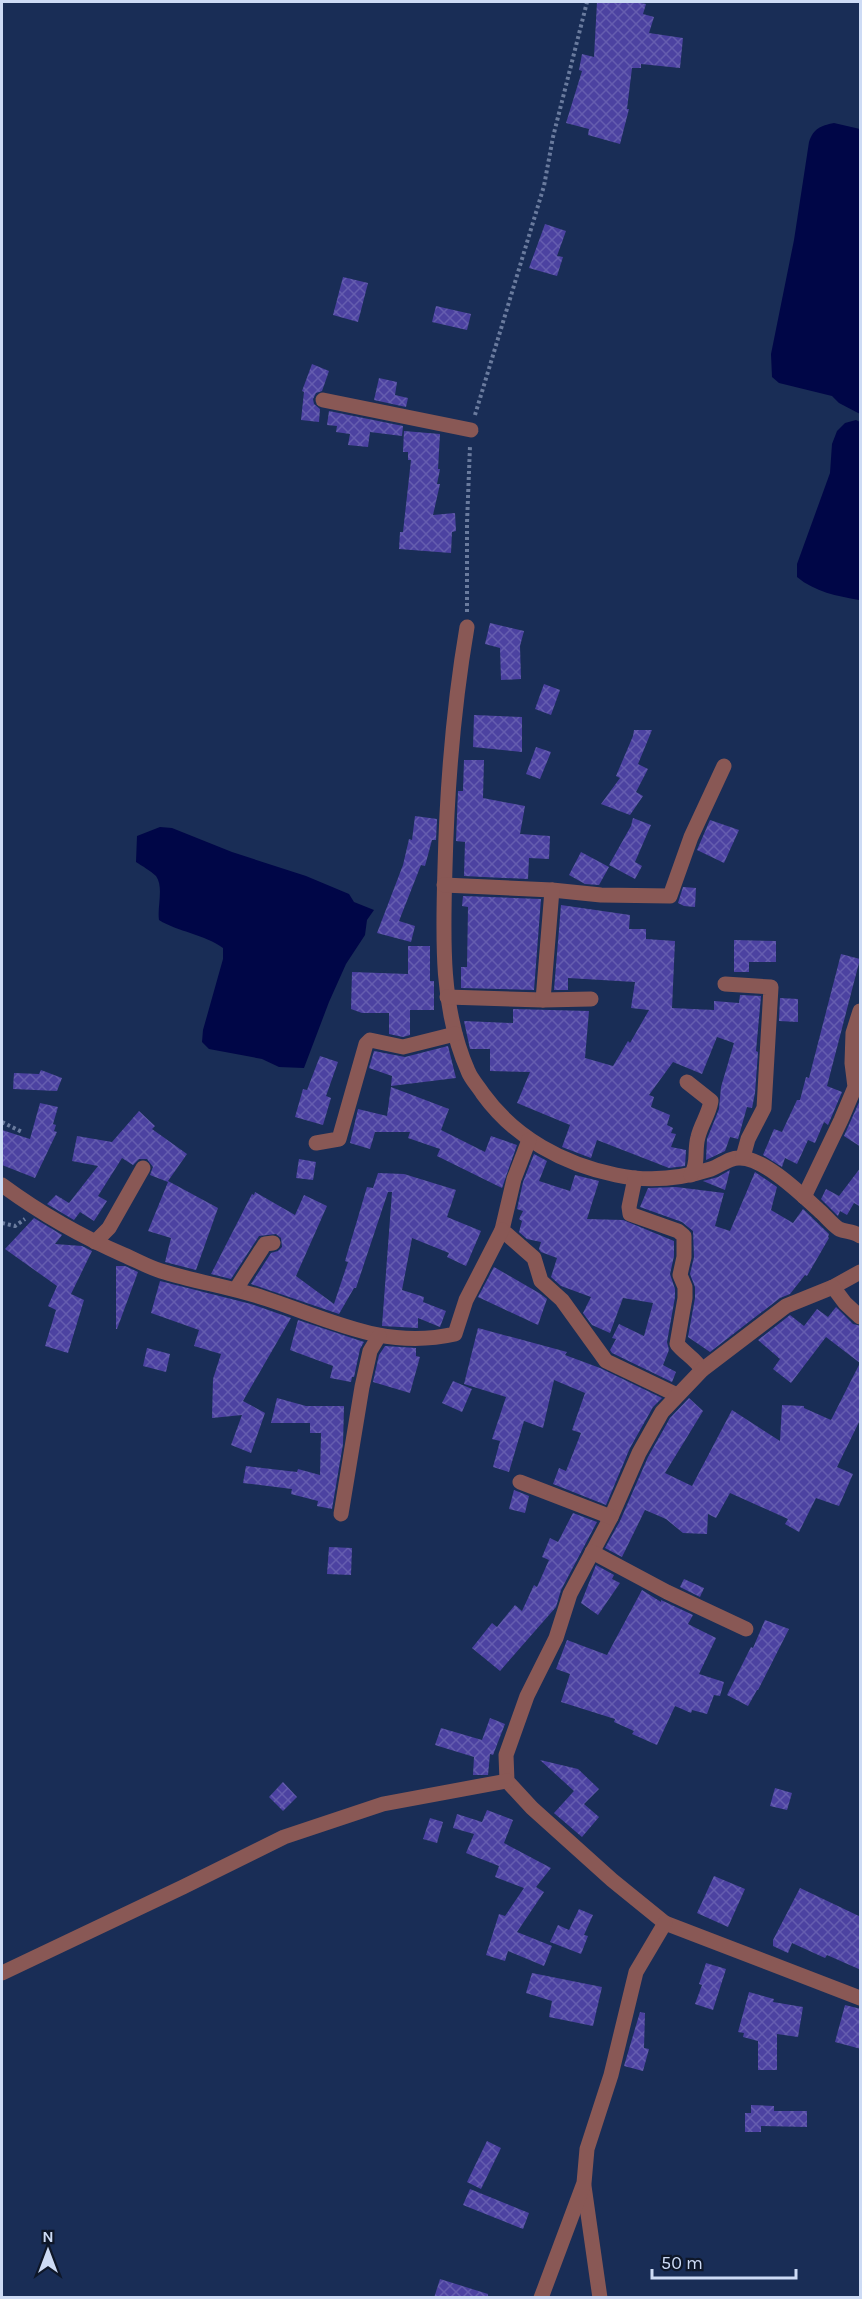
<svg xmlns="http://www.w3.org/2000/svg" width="862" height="2299" viewBox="0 0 862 2299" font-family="Karla,sans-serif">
<defs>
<pattern id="building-cross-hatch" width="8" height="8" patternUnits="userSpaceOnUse" patternTransform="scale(1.5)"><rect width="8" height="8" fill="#4c42a1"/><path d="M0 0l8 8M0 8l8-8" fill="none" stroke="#655daf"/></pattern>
</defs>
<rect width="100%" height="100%" fill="#192d56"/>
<!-- water -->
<g fill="#000647">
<path d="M834,123l26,6v285l-21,-11 -7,-7 -53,-13 -7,-6 -1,-23 23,-114 15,-98c5,-14 11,-16 25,-19z"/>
<path d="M856,420l4,2 -1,178c-22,-4 -44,-8 -62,-23v-13l33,-91 2,-29 5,-13 8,-8z"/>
<path d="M160,827l12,1 60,24 74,24 43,18 5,8 20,8 -7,10 -2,15 -19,29 -17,38 -25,66 -25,-1 -17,-8 -53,-10 -7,-7 1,-12 20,-71v-11c-19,-14 -45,-16 -64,-28 -2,-13 5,-33 -3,-44 -5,-5 -14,-10 -20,-14l1,-26z"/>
</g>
<!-- building -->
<g fill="url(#building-cross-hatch)">
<path d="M597,2h38l11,2 -3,10 11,3 -5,16 34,5 -3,30 -39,-4v4h-9l-5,41h2l-9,35 -32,-9 1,-6 -23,-6 16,-52 -3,-1 3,-16 12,3z"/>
<path d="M545,224l21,7 -9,25 6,1 -6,19 -28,-8z"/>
<path d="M343,277l25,6 -10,39 -25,-7z"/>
<path d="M436,306l35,8 -4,16 -35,-8z"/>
<path d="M312,364l17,7 -7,20 -6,2 -3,6 1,5 6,5 -1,13 -18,-2 3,-28 -2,-1z"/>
<path d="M379,378l18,4 -2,13 13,3 -2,9 -32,-7z"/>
<path d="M329,411l74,15 -1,10 -32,-4 -2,15 -20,-2 2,-11 -14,-2 1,-6 -10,-1z"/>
<path d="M404,431l36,3 -2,35h2l-3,15h3l-7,31 22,-2 1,18 -4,1 -1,21 -52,-4 1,-17h3l8,-72h-3v-8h-5z"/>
<path d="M490,623l34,8 -4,15 1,33 -20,1 -1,-32 -15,-4z"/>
<path d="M544,684l16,6 -9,25 -16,-6z"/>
<path d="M474,715l48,2v35l-49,-5z"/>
<path d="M634,730h18l-14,34 10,5 -12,23 7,4 -13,19 -29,-11 19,-26 -4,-2 17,-40z"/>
<path d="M536,747l15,5 -11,27 -14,-5z"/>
<path d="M464,760h20l-1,38 42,8 -5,28 30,2 -1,23 -20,-1 -1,21 -64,-3 1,-34 -9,-1 2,-50h5z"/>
<path d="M415,816l22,3 -1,21h-4l-7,26 -4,-1 -22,56 16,5 -4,16 -34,-9 26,-68 6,-26 3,1z"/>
<path d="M633,818l18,7 -16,37 7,4 -7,13 -26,-14 22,-39z"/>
<path d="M710,820l29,10 -15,33 -27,-13z"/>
<path d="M581,852l28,15 -10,18 -14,-1 -16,-9z"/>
<path d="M683,887l13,1 -1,19 -11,-1 -6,-3z"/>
<path d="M463,896l78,3 -7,91 -73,-2v-21h6l1,-60 -6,-1z"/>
<path d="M561,905l69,10 -1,14h17v10l29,2 -3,67 42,2v-9l25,2 1,-8 21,1 -5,55 2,1 -3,41 -3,15 -5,-1 -9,32 -8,-2 -5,14 -19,9 1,-21 12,-30 2,-22 13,-44 -17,-6 -15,37 -29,-12 -24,33 5,2 -3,10 19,8 -3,10 6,3 -2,5 5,1 -5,13 15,3 -1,16 -16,2 -72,-28 -6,18 -29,-11 8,-22 -53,-22 13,-31 -40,-1v-22h-20l-6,-28 49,2v-14l76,2 -4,47 28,8 15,-25 2,2 19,-33 -18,-2 4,-26 -67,-4v12h-14z"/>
<path d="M734,940l42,1v21h-27v10h-15z"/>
<path d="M408,946h22v35h4v29h-24v25l-7,2 -14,-3v-21h-27l-11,-4 1,-37 56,2z"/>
<path d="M841,954l19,5 -33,127 15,6 -14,33 -4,-3 -9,21 -7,-3 -11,24 -12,-6 -3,9 -19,-12 11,-26 8,3 15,-32h3l6,-23 3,1z"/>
<path d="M780,998l18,1v23l-19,-1z"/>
<path d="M448,1046l8,32 -65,8 1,-10 -23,-8 5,-17 31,6z"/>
<path d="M320,1056l18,6 -12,34 5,2 -8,27 -28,-8 8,-28 4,1z"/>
<path d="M41,1070l21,8 -5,13 -44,-2 1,-16 25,1z"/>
<path d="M391,1087l58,22 -8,21 44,22 6,-16 26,9 -15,43 -65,-32 3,-7 -32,-11 2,-6h-35l-5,17 -20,-6 8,-34 29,7z"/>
<path d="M860,1100h1v47l-17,-11z"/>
<path d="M40,1103l18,4 -5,17 3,1 -2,6 3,1 -22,46 -33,-13v-35l28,9z"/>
<path d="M139,1111l16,15 -3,3 35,25 -19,27 50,27 -22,62 -31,-8 6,-24 -23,-7 20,-49 -18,-7 3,-8 -6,-8h-8l-6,6 -11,-7 -24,38 9,5 -13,20 -14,-9 -6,8 -27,-16 9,-9 13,8 29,-37 -26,-5 5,-25 35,6z"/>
<path d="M534,1154l13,7 -8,20 31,10 5,-16 24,6 -12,38 36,1 51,21v15l-4,18 5,15v8l-8,45 2,8 -6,15 13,7 -4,10 -60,-29 -2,-3 6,-11 -4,-1 7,-14 25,12 9,-33 -30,-5 -13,35 -18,-8 -9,-12 8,-16 -30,-11 -10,-9 6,-19 -16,-6 -2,-3 2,-7 -14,-3 -8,-7 3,-11 -3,-2 4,-8 -6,-2 6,-27z"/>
<path d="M299,1159l17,3 -3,18 -17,-2z"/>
<path d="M861,1167v40l-7,-4 -7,12 -7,-4 -2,5 -17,-17 5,-10 13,7z"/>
<path d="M730,1170l-5,20 -22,-9 15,-4z"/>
<path d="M755,1172l22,15 -6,23 22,13 10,-14 26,25 -1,3 1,1 -22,38 -2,-1 -15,19 -10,4 -70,54 -22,-15 7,-39v-11l-5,-13 4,-17 -1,-26 -11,-9 -42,-15 8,-19 28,-1 48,6 -9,33 15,5z"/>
<path d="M378,1173l26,1 52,16 -9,27 34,14 -15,35 -19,-9 2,-4 -37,-15 -10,52 22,7 -1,5 23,9 -6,16 -22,-9v10l-36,-2 10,-134h-4l-32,96h-2l-15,26 -88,-30 20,-31 7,-2 4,-4 -1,-9 -5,-4 -17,2 -28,43 -20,-5 41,-80 2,1 1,-3 40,23 9,-20 23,11 -31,70 38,28 14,-42 -3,-1 22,-74 6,1z"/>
<path d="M34,1218l28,17 -7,9 27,2 10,5 -21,43 13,6 -16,53 -23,-7 11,-36 -8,-4 9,-20 -52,-37z"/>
<path d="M116,1266h9l13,6 -21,57h-1z"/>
<path d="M494,1267l45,26 8,6 -9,26 -60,-28z"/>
<path d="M160,1281l91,23 40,14 -48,83 22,12 -14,40 -20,-8 11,-30 -30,3 1,-39 8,-25 -27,-8 5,-16 -48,-17z"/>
<path d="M836,1307l17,17 8,2v92l-24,49 16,7 -14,32 -23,-8 -17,34 -14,-8 3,-5 -58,-26 -14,25 -8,-4 -1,20 -24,-1 -17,-14 -21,-9 -23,47 -17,-9 15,-27 28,-64 22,-39 19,-20 14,13 -38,62 27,13 40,-76 48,31 2,-36 22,1v2l27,12 29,-57 -34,-26 -35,46 -18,-14 7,-10 -22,-19 32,-25 14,11 13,-17 11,8z"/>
<path d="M298,1320l66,22 -4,7 -6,28h-2l-1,5 -21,-4 3,-12 -43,-16z"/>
<path d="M478,1328l89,24 -2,3 35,13 62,30 -9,9 -23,41 -24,57 -53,-21 6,-16 7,3 15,-38 -9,-3 13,-37 -31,-13 -11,48 -19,-7 -15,51 -16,-5 7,-26 -8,-2 14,-42 -42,-13z"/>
<path d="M385,1346l31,2v8l4,1 -10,36 -37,-11 6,-27z"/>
<path d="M147,1348l23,6 -4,18 -23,-6z"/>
<path d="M453,1381l19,8 -10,23 -20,-9z"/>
<path d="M277,1398l29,8h38l-1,38 -11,65 -15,-3 1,-5 -27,-7 1,-5 -49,-6 3,-17 51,6 1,-3 22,6 1,-42h-11v-10h-39z"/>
<path d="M514,1490l15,6 -4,17 -16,-4z"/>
<path d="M573,1513l24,9 -36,68 -5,17 -56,64 -28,-23 20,-25 5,4 18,-22 7,6 12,-26 3,2 12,-27 -7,-3 8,-19 8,4z"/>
<path d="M329,1547l23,1 -1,27 -24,-1z"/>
<path d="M596,1565l18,10 -2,4 8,4 -22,32 -17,-12z"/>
<path d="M684,1579l20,9 -4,9 -20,-10z"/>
<path d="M642,1590l19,12v-2l32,15 -5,9 28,14 -17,36 25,8 -4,14 -6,-1 -7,19 -15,-4 -1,3 -16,-7 -18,39 -25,-11 2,-3 -20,-9 1,-3 -54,-17 9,-28 -14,-5 11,-29 40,15z"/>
<path d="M765,1620l24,9 -31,61h-1l-9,16 -21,-11 24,-48 2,1z"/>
<path d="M490,1718l15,6 -12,31 -3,-1 -2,21h-15l1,-18 -39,-12 6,-17 41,12z"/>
<path d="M540,1760l38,9 21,20 -15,15 15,13 -17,20 -28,-24 20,-22z"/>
<path d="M283,1782l14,15 -14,14 -14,-14z"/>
<path d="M775,1788l17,5 -5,17 -17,-4z"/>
<path d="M487,1810l26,10 -9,23 47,25 -15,19 8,5 -27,40 35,14 -8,20 -36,-15 -3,10 -19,-6 13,-41 6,2 19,-28 -29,-11 4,-11 -33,-13 8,-19 -21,-6 4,-14 25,8z"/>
<path d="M430,1818l13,4 -6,21 -14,-4z"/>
<path d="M714,1876l31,13 -17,38 -31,-14z"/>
<path d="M800,1888l61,29v53l-34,-15 -2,3 -33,-15 -4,10 -15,-7v-6z"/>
<path d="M579,1909l14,6 -9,20 4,1 -7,18 -31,-12 8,-17 11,5z"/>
<path d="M706,1963l20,6 -13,41 -18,-6 7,-19 -3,-1z"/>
<path d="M532,1973l70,14 -9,39 -44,-9 3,-16 -26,-8z"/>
<path d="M749,1992l25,7 -1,3 30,5 -5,30 -21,-3v36h-19v-29l-15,-4 1,-4 -6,-1z"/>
<path d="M845,2005l16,4v40l-26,-7z"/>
<path d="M640,2012l5,1 -1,35 5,1 -6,22 -19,-5z"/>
<path d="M751,2105l23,1v5h33v16l-46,-1v6h-16v-19h6z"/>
<path d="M487,2141l14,7 -20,41 -14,-7z"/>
<path d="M470,2189l59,24 -6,16 -60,-24z"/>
<path d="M440,2279l48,15v4h-54z"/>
</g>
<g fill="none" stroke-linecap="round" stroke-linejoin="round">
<!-- path -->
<g stroke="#6a7b9e" stroke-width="4" stroke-dasharray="3 3" stroke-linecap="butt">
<path d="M475,415l69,-229 9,-49 34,-135"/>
<path d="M467,612v-89l3,-77"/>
<path d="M2,1122l20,10"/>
<path d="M2,1223l13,3 10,-7"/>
</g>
<!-- minor -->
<g stroke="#895855" stroke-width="15">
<path d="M323,400l148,30"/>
<path d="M467,627c-14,82 -20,158 -22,241 -2,68 -5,140 23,203 3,8 10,15 15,23 32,44 80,70 133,81 32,7 64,4 95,-6 9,-3 19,-12 29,-11 25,0 64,39 82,55 5,5 11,12 17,16 7,3 15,2 21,7"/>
<path d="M444,885l108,5 49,5 69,1 21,-59 33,-71"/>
<path d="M725,984l46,3 -7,121 -16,31 -5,18"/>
<path d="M447,997l96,3 48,-1"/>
<path d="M543,1000l9,-110"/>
<path d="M687,1082l24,19c-2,13 -10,23 -13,36 -4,14 1,26 -7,38"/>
<path d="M529,1140l-15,39 -12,51 32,28 7,23 21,19 44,61 71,34"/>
<path d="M316,1143l23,-4 27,-95 4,-4 33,7 52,-13"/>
<path d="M635,1178l-6,29 1,7 48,17 6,5v21l-4,18 5,12v11l-8,46c8,10 19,15 25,26"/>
<path d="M2,1185c38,28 78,51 122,70 12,5 24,12 37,16 35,11 71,16 106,28 64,21 118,51 188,35l11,-34 36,-70"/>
<path d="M804,1197l37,-77 14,-33 -3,-24 1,-30 7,-22"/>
<path d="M95,1242l14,-14 34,-60"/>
<path d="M860,1272l-27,15 -47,19 -84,64 -40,42 -23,41 -28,64 -41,77 -14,44 -29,58 -21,59 1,26 25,27 80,72 53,43 195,75"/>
<path d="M833,1287l12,16 15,14"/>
<path d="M236,1289l29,-45 8,-1"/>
<path d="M520,1482l91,35"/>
<path d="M341,1514l21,-127 8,-36 9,-15"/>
<path d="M592,1552l75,40 79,37"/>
<path d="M2,1973l181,-86 101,-50 99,-33 124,-23"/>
<path d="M584,2186l16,112"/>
<path d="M541,2298l43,-115 3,-34 24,-74 25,-103 29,-49"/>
</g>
</g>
<!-- border -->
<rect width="862" height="2299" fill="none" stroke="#cddbf5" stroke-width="6"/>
<!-- north arrow -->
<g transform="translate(48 2251)" stroke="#0e1729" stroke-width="4.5" paint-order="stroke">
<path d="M0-4.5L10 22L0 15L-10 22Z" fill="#cddbf5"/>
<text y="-9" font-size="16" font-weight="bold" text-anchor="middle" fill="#cddbf5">N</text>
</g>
<!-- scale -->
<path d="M652 2269v9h144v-9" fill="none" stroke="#cddbf5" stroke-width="3"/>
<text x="661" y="2269" font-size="18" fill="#cddbf5" stroke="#0e1729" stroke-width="4.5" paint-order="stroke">50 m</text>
</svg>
